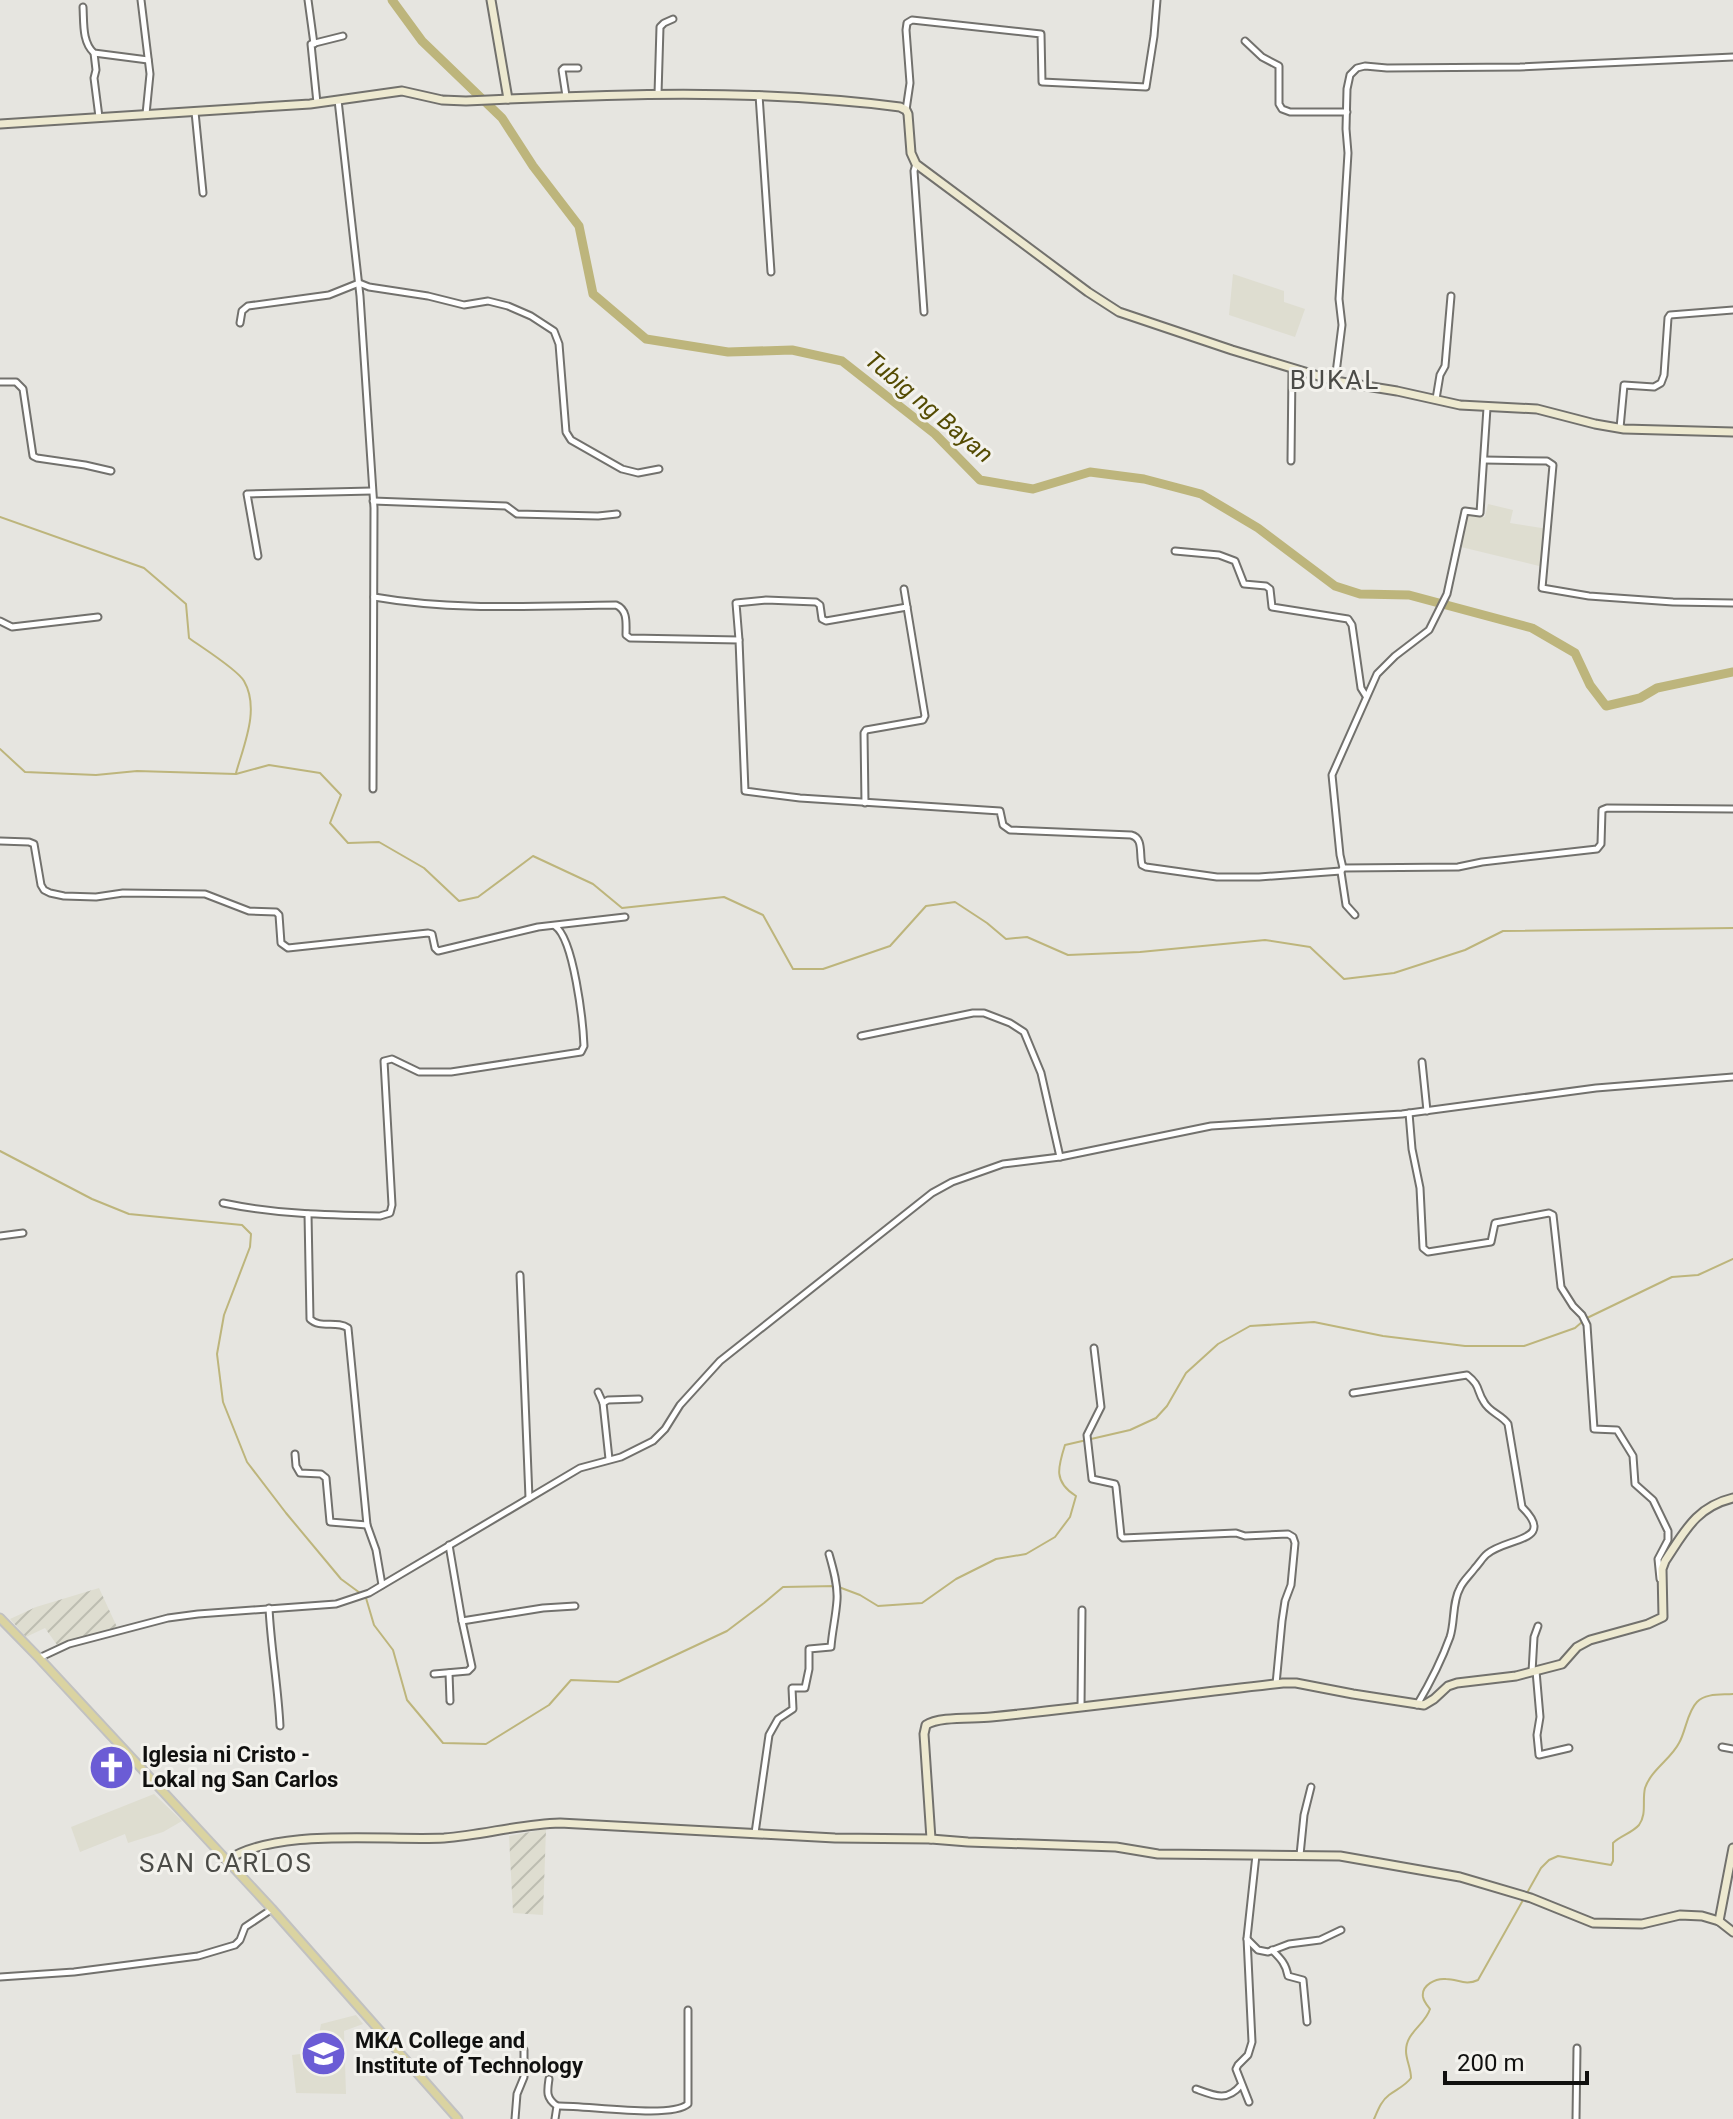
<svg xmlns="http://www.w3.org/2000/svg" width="1733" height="2119" viewBox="0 0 1733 2119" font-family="Roboto,sans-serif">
<defs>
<pattern id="industrial-furrows" width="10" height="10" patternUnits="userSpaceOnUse" patternTransform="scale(2)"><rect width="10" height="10" fill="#deddd0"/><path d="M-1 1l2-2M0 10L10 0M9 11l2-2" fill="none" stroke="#bdbdb1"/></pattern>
</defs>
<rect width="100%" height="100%" fill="#e6e5e0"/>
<!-- built -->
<g fill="#deddd0">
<path d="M1233,274l51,17v11l21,7 -10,28 -66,-22z"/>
<path d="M1488,504l25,6 -3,13 38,6 -5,38 -82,-20 6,-34 18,4z"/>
<path d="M154,1794l28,27 -19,11 -35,11 -3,-9 -45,18 -9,-25z"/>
<path d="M356,2015l7,9 -19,7 2,63 -50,-1 -4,-38 24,-3 5,-28z"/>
</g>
<!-- industrial -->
<g fill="url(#industrial-furrows)">
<path d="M99,1588l18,39 -60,18 -12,-17 -19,9 -16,-18 26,-12z"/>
<path d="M546,1829l-3,86 -30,-2 -4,-77z"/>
</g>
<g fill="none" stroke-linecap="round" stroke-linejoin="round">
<!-- stream -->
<g stroke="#bdb57c" stroke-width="2">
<path d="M0,517l144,51 42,36 3,34c12,9 48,31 55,43 16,28 0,63 -8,92"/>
<path d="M0,749l25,23 71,3 41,-4 99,3 33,-9 51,8 21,22 -11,28 18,20 31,-1 45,26 35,33 19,-4 55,-41 60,28 29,24 102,-11 39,18 30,54h30l67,-23 36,-40 29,-4 32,21 19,16 21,-2 41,18 72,-3 125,-12 45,7 34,32 50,-6 71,-23 38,-19 230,-3"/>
<path d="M0,1151l92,48 37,15 113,11 9,9 -1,13 -26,68 -7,39 6,48 24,60 39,51 55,66 19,14"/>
<path d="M1587,1318l85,-41 26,-2 35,-16"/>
<path d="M366,1598l8,27 19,25 14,50 36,43 43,1 63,-39 22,-25 47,2 109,-51 37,-28 19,-16 53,-1 24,9 18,11 44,-3 34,-24 40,-20 30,-5 29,-17 15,-20 6,-21c-23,-14 -18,-29 -11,-51l65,-15 26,-12 11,-12 19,-33 32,-29 32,-18 64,-4 69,14 82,10h59l51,-18 7,-6"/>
<path d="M1374,2119c4,-9 7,-18 15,-24 8,-6 16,-9 22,-17 0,-10 -5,-18 -5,-27 0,-19 19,-26 24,-42 -3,-4 -6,-7 -7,-12 -2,-12 13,-19 23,-18 12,0 19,7 32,1l63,-112 8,-8 9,-4 53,9 2,-4v-18c7,-7 19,-10 26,-18 8,-11 3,-24 6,-37 6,-18 26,-29 34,-45 7,-12 8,-31 18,-41 9,-9 24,-7 36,-8"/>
</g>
<!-- river -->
<path stroke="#bdb57c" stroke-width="9" d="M392,0l30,41 80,77 31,48 46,60 14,68 53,45 82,13 64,-2 50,11 93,73 45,46 53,9 57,-17 54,7 57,15 57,34 77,58 25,8 49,1 123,33 43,25 15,32 16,21 34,-8 17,-10 76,-16"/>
<defs>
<g id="street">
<path d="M141,0l9,74 -4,40"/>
<path d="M308,0l6,44"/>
<path d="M83,7c1,16 -1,35 11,46l54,7"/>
<path d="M1245,41l17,16 17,9v38l3,5 8,3h57"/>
<path d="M94,53l2,17 -2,8 5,39"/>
<path d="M658,94l2,-67 4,-4 9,-4"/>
<path d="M759,95l12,177"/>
<path d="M566,96l-4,-26 2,-2h14"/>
<path d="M338,100l22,196 14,212 -1,281"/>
<path d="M317,103l-6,-59 32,-8"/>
<path d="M906,110l4,-27 -4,-53 1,-7 5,-3 129,14 1,48 104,5 8,-51 3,-36"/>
<path d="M195,112l8,81"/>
<path d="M916,164l-2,7 10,141"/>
<path d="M240,323l2,-12 6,-5 81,-11 30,-12 10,4 59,9 36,9 24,-4 20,5 23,10 23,15 5,13 7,88 5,8 51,29 16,4 21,-4"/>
<path d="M1335,381l7,-56 -3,-26 9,-146 -2,-24 1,-40 3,-14 7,-7 8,-2 22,2 133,-1 213,-10"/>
<path d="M0,382h16l7,7 10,67 4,2 48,7 26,6"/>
<path d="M1436,399l4,-24 5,-9 6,-70"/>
<path d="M1620,428l4,-43 30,2 7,-4 3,-8 4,-57 2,-3 63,-5"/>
<path d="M1484,460l63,1 6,4 -11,123 47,8 84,6 60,1"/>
<path d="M1291,461l1,-92"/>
<path d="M373,501l133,5 11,8 81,2 19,-2"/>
<path d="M1175,551l44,4 16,6 9,23 22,2 4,3 2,18 76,12 4,6 9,63 5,8"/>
<path d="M258,556l-11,-62 125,-3"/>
<path d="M374,597c80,14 162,9 242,8 12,5 10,18 10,30l4,3 109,2 6,151 55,7 200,13 3,14 7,5 121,5c13,3 8,19 11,30l4,2 71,10h42l82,-6 2,-3 -3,-13 -8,-80 45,-101 18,-18 34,-26 18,-36 18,-83 15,2 7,-105"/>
<path d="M0,621l12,6 86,-10"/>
<path d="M739,640l-3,-37 30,-3 50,2 4,3 2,14 4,2 81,-14"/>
<path d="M865,803l-1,-70 2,-3 57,-10 2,-4 -21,-127"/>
<path d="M0,841l29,1 5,2 7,41 3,5 6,3 14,3 32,1 27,-4 82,1 44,17 27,1 3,3 2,28 7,5 140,-15 4,1 3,14 3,3 100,-24 87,-10"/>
<path d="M1343,868l115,-1 24,-5 115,-13 4,-5 1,-34 5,-2 126,1"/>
<path d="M1341,872l5,33 9,10"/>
<path d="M861,1036l112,-23h11l26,10 14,9 17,41 19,84"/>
<path d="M1422,1062l5,49"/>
<path d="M1409,1113l3,36 8,39 3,60 5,4 63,-10 4,-19 54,-10 4,2 8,72 12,19 9,9 5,10 7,104 23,1 16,26 2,28 18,16 15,31v9l-10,19 2,20"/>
<path d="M223,1203c52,11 104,12 157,13l10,-3 2,-8 -8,-144 8,-2 27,13h32l130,-20 3,-6c-1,-24 -10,-107 -29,-120"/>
<path d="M308,1214l2,105c10,10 27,1 38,9l19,197 9,25 6,35"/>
<path d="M0,1236l23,-3"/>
<path d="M520,1275l9,223"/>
<path d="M1094,1348l7,59 -14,28 5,44 23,5 1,3 5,49 2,2 113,-5 9,3 43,-2 5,3 2,6 -4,42 -6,16 -3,20 -6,63"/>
<path d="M598,1392l5,11 6,56"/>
<path d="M1353,1393l114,-18c14,11 9,15 17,27 5,10 18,13 24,22l14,83c35,35 -15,30 -35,47 -4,3 -8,10 -12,14 -5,7 -12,13 -15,20 -8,14 -5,34 -10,49 -9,25 -20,46 -33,68"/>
<path d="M603,1403l5,-3 31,-1"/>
<path d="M295,1454l1,12 4,7 21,1 5,4 4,44 37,3"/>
<path d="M269,1608c2,40 9,78 11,118"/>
<path d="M462,1621l81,-13 32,-2"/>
<path d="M39,1658l30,-14 99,-26 30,-4 138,-10 33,-11 211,-125 41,-11 32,-16 12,-12 15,-24 40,-44 212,-168 20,-11 51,-18 57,-7 151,-31 191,-12 194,-26 137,-11"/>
<path d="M1536,1671l4,46 -3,18 2,20 30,-7"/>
<path d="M1532,1672l2,-35 4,-11"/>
<path d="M449,1673l1,28"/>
<path d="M434,1674l34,-3 4,-4 -10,-46 -13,-76"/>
<path d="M1081,1707l1,-97"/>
<path d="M1722,1747l11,2"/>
<path d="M755,1833l14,-98 9,-16 15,-10 -1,-21h13l4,-19v-20l22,-2c1,-15 5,-31 6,-47 1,-15 -4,-32 -8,-46"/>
<path d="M1300,1855l4,-40 7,-28"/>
<path d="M1247,1939l11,11 10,2 21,-8 31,-4 21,-10"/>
<path d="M1272,1950c9,9 14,14 16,26l15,4 4,42"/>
<path d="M0,1977l74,-5 124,-16 37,-11 5,-5 5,-13 27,-18"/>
<path d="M549,2079c-2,13 -3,19 8,27l-2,13"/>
<path d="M1196,2089c19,7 31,13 45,-4"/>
<path d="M1249,2102l-13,-33 2,-4 10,-10 4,-13 -5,-104 9,-83"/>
<path d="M557,2106c28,-1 114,13 131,-2v-94"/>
<path d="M515,2119l2,-25 7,-17v-27"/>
<path d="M1576,2119l1,-71"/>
</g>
<g id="secondary">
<path d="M491,0l17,99"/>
<path d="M0,124l310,-20 92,-13 40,9 24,1c145,-7 290,-13 434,6l6,3 2,4 3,39 5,11 172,128 31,20 113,38 103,31 62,10 63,14 77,4 58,15 29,5 109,3"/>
<path d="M931,1839l-7,-105 2,-9c13,-9 48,-6 65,-8 98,-10 195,-23 292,-34h13l57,11 71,11 10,-6 14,-13 9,-3 59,-7 46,-12 15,-17 13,-7 58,-16 15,-7 -1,-48 3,-8c20,-30 31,-54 68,-63"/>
<path d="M226,1861c49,-34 157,-20 218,-23 39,-3 77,-14 116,-15l275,15 96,1 37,3 148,5 42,7 182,2 120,21 71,21 62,25 49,1 38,-9 22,1 17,5 14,11"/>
<path d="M1719,1921l14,-73"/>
</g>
<path id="primary" d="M0,1618l39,40 233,251 186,210"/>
</defs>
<!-- street casing -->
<use href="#street" stroke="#72716d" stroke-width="9"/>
<!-- secondary casing -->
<use href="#secondary" stroke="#72716d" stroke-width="11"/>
<!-- primary casing -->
<use href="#primary" stroke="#c1c1c1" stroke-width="11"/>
<!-- street -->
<use href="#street" stroke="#fff" stroke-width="5"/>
<!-- secondary -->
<use href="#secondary" stroke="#ede9d0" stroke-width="7"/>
<!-- primary -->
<use href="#primary" stroke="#dad3a1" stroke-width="7"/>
</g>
<!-- icons -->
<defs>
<symbol id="church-disc" viewBox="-11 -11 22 22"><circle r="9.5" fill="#6b5cd5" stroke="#f3f2ed"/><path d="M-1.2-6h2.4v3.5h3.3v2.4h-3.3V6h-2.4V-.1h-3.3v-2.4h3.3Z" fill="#fff"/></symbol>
<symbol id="university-disc" viewBox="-11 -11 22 22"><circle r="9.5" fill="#6b5cd5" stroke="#f3f2ed"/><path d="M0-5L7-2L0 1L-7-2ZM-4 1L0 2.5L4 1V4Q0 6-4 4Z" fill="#fff"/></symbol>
</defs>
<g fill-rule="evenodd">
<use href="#church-disc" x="86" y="1742" width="51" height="51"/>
<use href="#university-disc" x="298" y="2028" width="51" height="51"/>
</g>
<g text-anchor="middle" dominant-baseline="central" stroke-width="6" stroke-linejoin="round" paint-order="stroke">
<!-- poi labels -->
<g font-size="22" font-weight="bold" fill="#10100f" stroke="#f3f2ed" text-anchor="start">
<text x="142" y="1754">Iglesia ni Cristo -<tspan x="142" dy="25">Lokal ng San Carlos</tspan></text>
<text x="355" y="2040">MKA College and<tspan x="355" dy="25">Institute of Technology</tspan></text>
</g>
<!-- water labels -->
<g font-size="24" font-style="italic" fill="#544b02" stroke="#f3f2ed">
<text transform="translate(929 407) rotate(40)">Tubig ng Bayan</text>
</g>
<!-- quarter labels -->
<g font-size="26" letter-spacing="2" fill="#4b4b47" stroke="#f3f2ed">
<text x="1335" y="380">BUKAL</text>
<text x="226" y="1863">SAN CARLOS</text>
</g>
</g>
<!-- scale -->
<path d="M1445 2071v12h142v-12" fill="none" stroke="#10100f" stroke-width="4"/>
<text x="1457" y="2071" font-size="24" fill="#10100f" stroke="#f3f2ed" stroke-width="6" paint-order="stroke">200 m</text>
</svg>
